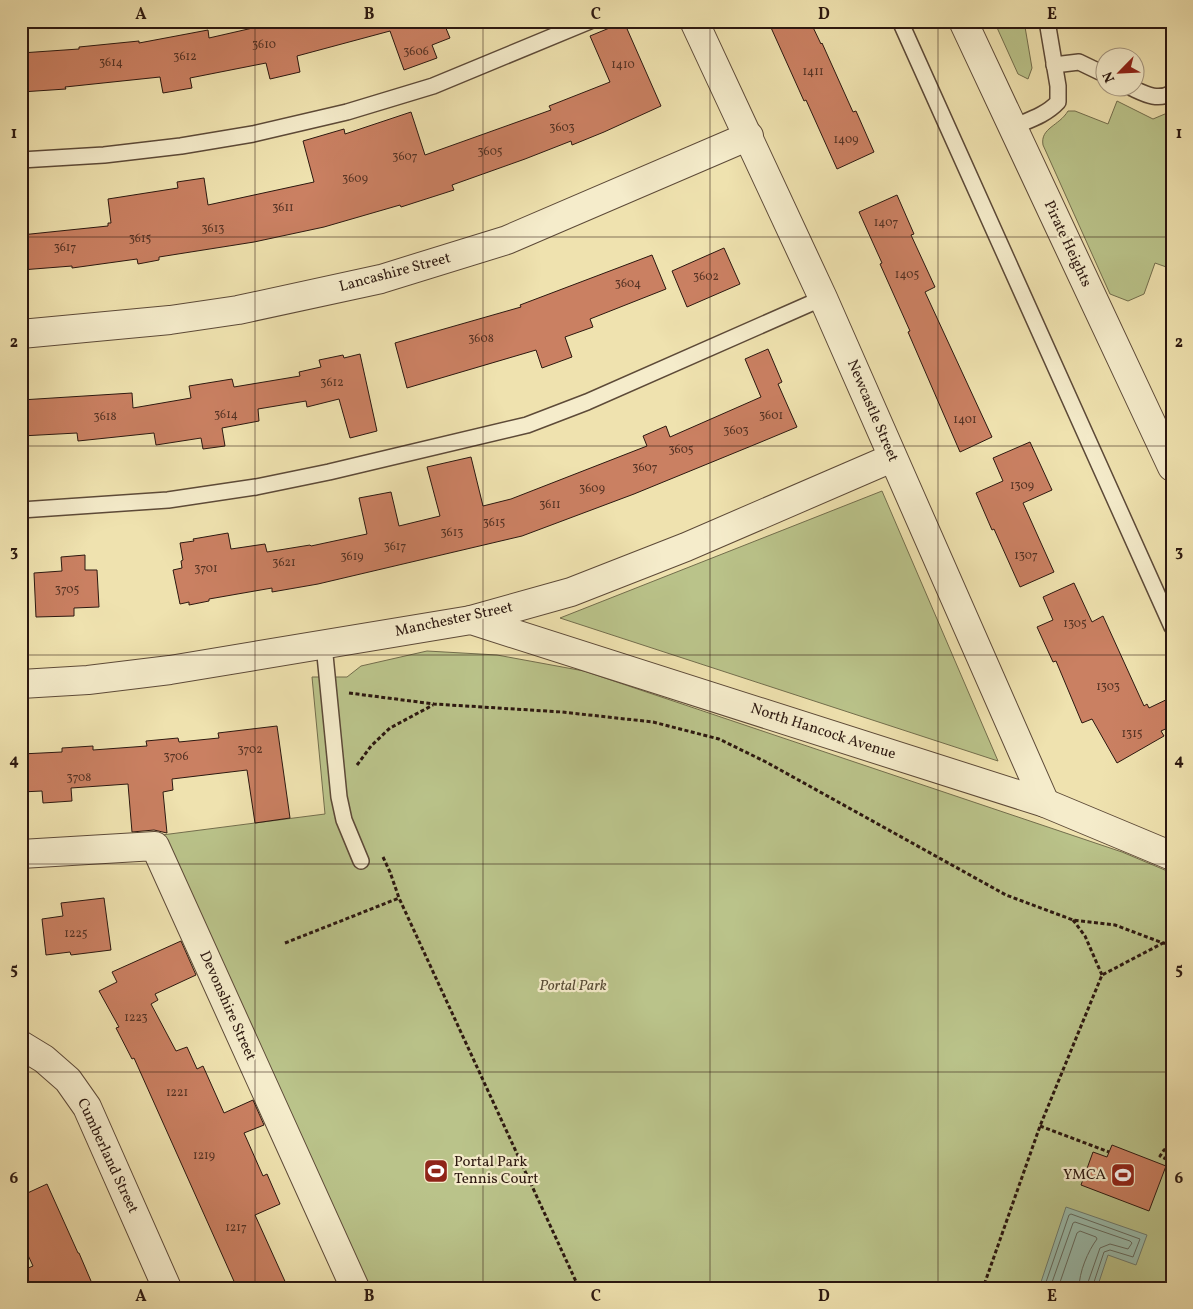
<svg xmlns="http://www.w3.org/2000/svg" width="1193" height="1309" viewBox="0 0 1193 1309" font-family="Vollkorn,serif">
<rect width="100%" height="100%" fill="#efe2af"/>
<filter id="stains"><feTurbulence type="fractalNoise" baseFrequency=".004" numOctaves="4"/><feColorMatrix values="0 0 0 0 .2 0 0 0 0 .09 0 0 0 0 .02 0 0 0 .5 -.17"/></filter>
<radialGradient id="worn" r=".72"><stop offset=".6" stop-color="#630" stop-opacity="0"/><stop offset="1" stop-color="#630" stop-opacity=".3"/></radialGradient>
<!-- green -->
<g fill="#bac38a" stroke="#736e4d">
<path d="M994,21h30l8,47 -4,11 -10,-5z"/>
<path d="M1117,101l36,18 19,-8v158l-17,-6 -11,31 -16,7 -18,-7 -67,-149c-3,-17 16,-19 25,-34h7l33,13z"/>
<path d="M882,491l116,270 -438,-143z"/>
<path d="M427,651l70,4 87,16 538,181 50,21v415h-805l-205,-453 163,-21 -13,-137h35l14,-11z"/>
</g>
<!-- water -->
<path fill="#9abdae" stroke="#6e7b6f" d="M1066,1207l81,28 -11,30 -28,-10 -11,33h-58z"/>
<g fill="none" stroke-linecap="round" stroke-linejoin="round">
<!-- shore -->
<g stroke="#636a5f" stroke-width="1">
<path d="M1044,1288l25,-73 2,-1 69,25 -7,18 -23,-7 -6,2 -12,36"/>
<path d="M1050,1288l23,-65 2,-1 55,19 2,2 -4,6 -18,-5 -10,4 -14,40"/>
<path d="M1058,1288l19,-55 3,-2 16,6 1,2c-9,12 -18,33 -18,49"/>
</g>
</g>
<!-- building -->
<g fill="#ca8062" stroke="#2c1810">
<path d="M271,21h172l7,17 -18,7 5,13 -33,12 -14,-39 -93,25 3,16 -30,7 -4,-16 -76,15 2,10 -29,5 -3,-16 -95,10 1,2 -45,3v-39l58,-4v-2l60,-6v2l69,-13 1,8 48,-11 -1,-2z"/>
<path d="M768,21h42l11,23 1,-1 31,69 3,-1 18,41 -37,17 -31,-69 -2,1z"/>
<path d="M624,22l37,84 -57,26 -32,13 -1,-4 -46,18 -73,26 2,5 -53,17 -1,-2 -76,22 -70,15 -95,15v3l-21,4 -1,-5 -65,9v-2l-51,4v-35l87,-9v-3h3l-3,-24 70,-11 -1,-6 27,-4 4,27 106,-23 -11,-41 41,-12 1,5 66,-22 14,43 126,-45 -2,-4 61,-24 -20,-46z"/>
<path d="M897,195l17,39 -3,1 24,52 -10,5 67,145 -32,15 -52,-120 2,-1 -30,-67 2,-1 -23,-51z"/>
<path d="M724,248l16,36 -53,23 -15,-36z"/>
<path d="M652,255l14,34 -76,30 3,8 -28,10 7,20 -30,11 -6,-18 -129,38 -12,-45 126,-36 -1,-2z"/>
<path d="M768,349l14,33 -4,2 19,43 -36,15 -127,52 -112,42 -204,48 -46,8v-4l-63,11v2l-20,4v-3l-9,2 -7,-34 9,-2 -1,-7 2,-1 -3,-17 14,-2 -1,-2 35,-6 3,16 34,-5 2,8 43,-7 1,1 56,-12 -8,-36 32,-6 8,34 41,-10 -13,-49 44,-10 12,49 28,-7 136,-53 -4,-10 23,-10 4,11 91,-40 -16,-38z"/>
<path d="M360,354l17,77 -27,7 -11,-39 -32,8 -1,-6 -48,8 1,12 -37,7 3,18 -22,3 -2,-11 -45,7 -2,-12 -76,8 -1,-8 -56,3v-36l111,-7 1,15 58,-10 -2,-12 43,-7 2,8 66,-11 -1,-4 22,-5 -2,-7 24,-5 1,3z"/>
<path d="M1030,442l22,48 -29,13 31,69 -34,15 -26,-58 -2,1 -16,-37 27,-12 -10,-23z"/>
<path d="M85,555v15h12l2,37 -25,1v8l-38,1 -2,-44 28,-2 -1,-14z"/>
<path d="M1074,583l18,39 11,-6 41,90 3,-2 2,4 23,-11v29l-11,5 3,5 -47,27 -25,-44 -10,4 -26,-62 -3,1 -16,-35 16,-7 -10,-23z"/>
<path d="M277,726l13,92 -35,5 -8,-53 -75,9 1,11 -10,2 4,41 -13,-3 -22,2 -4,-48 -57,4 1,13 -29,2 -1,-12 -21,1v-38l41,-2v-4l31,-2v4l54,-4 -1,-5 32,-3 1,4 40,-4 -1,-5z"/>
<path d="M104,898l7,52 -40,5 -1,-3 -24,3 -4,-36 21,-3 -2,-13z"/>
<path d="M181,941l15,34 -41,19 3,6 -7,4 25,47 11,-4 10,22 6,-3 21,47 29,-13 11,25 -20,8 19,43 4,-2 13,30 -25,11 33,73h-51l-103,-230 -2,1 -16,-31 3,-1 -20,-36 18,-9 -5,-10z"/>
<path d="M1112,1145l54,21 -17,45 -68,-26 12,-33 14,5z"/>
<path d="M47,1184l31,69h1l15,35h-73v-17l12,-5 -12,-26v-44z"/>
</g>
<g fill="none" stroke-linecap="round" stroke-linejoin="round">
<defs>
<g id="service">
<path d="M900,21l272,606"/>
<path d="M1054,65l25,-3 27,13"/>
<path d="M1132,88c13,6 25,13 40,5"/>
<path d="M1013,127c16,-7 33,-12 45,-25v-16l-11,-65"/>
<path d="M21,160l83,-5 77,-9 72,-12 94,-22 86,-26 157,-65"/>
<path d="M21,510l147,-10 88,-13 73,-15 198,-47 60,-23 236,-104"/>
<path d="M324,645l15,152 5,23 17,41"/>
</g>
<g id="minor">
<path d="M694,21l129,277 222,505"/>
<path d="M963,21l209,446"/>
<path d="M21,334l149,-14 68,-10 143,-31 126,-39 242,-104"/>
<path d="M471,620l100,-28 115,-45 206,-89"/>
<path d="M21,854l134,-8 200,442"/>
<path d="M21,1045l23,14 24,21 19,27 80,181"/>
</g>
<path id="tertiary" d="M21,684l67,-4 82,-10 301,-50 574,183 127,53"/>
</defs>
<!-- service casing -->
<use href="#service" stroke="#5d4a38" stroke-width="18"/>
<!-- minor casing -->
<use href="#minor" stroke="#5d4a38" stroke-width="30"/>
<!-- tertiary casing -->
<use href="#tertiary" stroke="#5d4a38" stroke-width="30"/>
<!-- path -->
<g stroke="#2c1810" stroke-width="3" stroke-dasharray="4 2.5" stroke-linecap="butt">
<path d="M349,693l85,11 128,8 91,10 66,17 47,23 240,133 67,25 42,5 48,18 -61,32 -62,151 -57,162"/>
<path d="M357,765l14,-19 19,-18 43,-23"/>
<path d="M383,857l7,15 9,26 180,390"/>
<path d="M1073,920l12,16 17,39"/>
<path d="M285,943l114,-45"/>
<path d="M1163,943l9,1"/>
<path d="M1040,1126l69,26"/>
<path d="M1172,1147l-8,3 -4,6 12,6"/>
</g>
<!-- service -->
<use href="#service" stroke="#f5eccb" stroke-width="15"/>
<!-- minor -->
<use href="#minor" stroke="#f5eccb" stroke-width="28"/>
<!-- tertiary -->
<use href="#tertiary" stroke="#f5eccb" stroke-width="28"/>
</g>
<!-- grid -->
<path fill="none" stroke="#2c1810" stroke-width="1" stroke-opacity="0.55" d="M255,21v1267M483,21v1267M710,21v1267M938,21v1267M21,237h1151M21,446h1151M21,655h1151M21,864h1151M21,1072h1151"/>
<!-- icons -->
<defs>
<symbol id="stadium-square" viewBox="-11 -11 22 22"><rect x="-9" y="-9" width="18" height="18" rx="4" fill="#8f2418" stroke="#f5eccb"/><path d="M0-5a6.5 5 0 1 0 0 10a6.5 5 0 1 0 0-10ZM-3.5-1.8h7v3.6h-7Z" fill="#fff"/></symbol>
</defs>
<g fill-rule="evenodd">
<use href="#stadium-square" x="422" y="1157" width="28" height="28"/>
<use href="#stadium-square" x="1109" y="1161" width="28" height="28"/>
</g>
<g text-anchor="middle" dominant-baseline="central" stroke-width="4.5" stroke-linejoin="round" paint-order="stroke">
<!-- number labels -->
<g font-size="12" fill="#543224">
<text x="264" y="45">3610</text>
<text x="416" y="52">3606</text>
<text x="185" y="57">3612</text>
<text x="111" y="63">3614</text>
<text x="623" y="65">1410</text>
<text x="813" y="72">1411</text>
<text x="562" y="128">3603</text>
<text x="846" y="140">1409</text>
<text x="490" y="152">3605</text>
<text x="405" y="157">3607</text>
<text x="355" y="179">3609</text>
<text x="283" y="208">3611</text>
<text x="886" y="223">1407</text>
<text x="213" y="229">3613</text>
<text x="140" y="239">3615</text>
<text x="65" y="248">3617</text>
<text x="907" y="275">1405</text>
<text x="706" y="277">3602</text>
<text x="628" y="284">3604</text>
<text x="481" y="339">3608</text>
<text x="332" y="383">3612</text>
<text x="226" y="415">3614</text>
<text x="771" y="416">3601</text>
<text x="105" y="417">3618</text>
<text x="965" y="420">1401</text>
<text x="736" y="431">3603</text>
<text x="681" y="450">3605</text>
<text x="645" y="468">3607</text>
<text x="1022" y="486">1309</text>
<text x="592" y="489">3609</text>
<text x="550" y="505">3611</text>
<text x="494" y="523">3615</text>
<text x="452" y="533">3613</text>
<text x="395" y="547">3617</text>
<text x="1026" y="556">1307</text>
<text x="352" y="557">3619</text>
<text x="284" y="563">3621</text>
<text x="206" y="569">3701</text>
<text x="67" y="590">3705</text>
<text x="1075" y="624">1305</text>
<text x="1108" y="687">1303</text>
<text x="1132" y="734">1315</text>
<text x="250" y="750">3702</text>
<text x="176" y="757">3706</text>
<text x="79" y="778">3708</text>
<text x="76" y="934">1225</text>
<text x="136" y="1018">1223</text>
<text x="177" y="1093">1221</text>
<text x="204" y="1156">1219</text>
<text x="236" y="1228">1217</text>
</g>
<!-- street labels -->
<g font-size="15" fill="#2c1810" stroke="#f5eccb">
<text transform="translate(1067 244) rotate(65)">Pirate Heights</text>
<text transform="translate(395 273) rotate(-15)">Lancashire Street</text>
<text transform="translate(872 411) rotate(67)">Newcastle Street</text>
<text transform="translate(454 620) rotate(-12)">Manchester Street</text>
<text transform="translate(823 732) rotate(18)">North Hancock Avenue</text>
<text transform="translate(227 1006) rotate(66)">Devonshire Street</text>
<text transform="translate(107 1156) rotate(65)">Cumberland Street</text>
</g>
<!-- park labels -->
<g font-size="15" font-style="italic" fill="#574b35" stroke="#f5eccb">
<text x="573" y="986">Portal Park</text>
</g>
<!-- poi labels -->
<g font-size="15" fill="#2c1810" stroke="#f5eccb" text-anchor="start">
<text x="454" y="1162">Portal Park<tspan x="454" dy="17">Tennis Court</tspan></text>
<text x="1106" y="1175" text-anchor="end">YMCA</text>
</g>
</g>
<!-- margin -->
<rect width="1193" height="1309" fill="none" stroke="#efe2af" stroke-width="55"/>
<!-- north arrow -->
<g transform="translate(1120 72) rotate(246)"><circle r="24" fill="#f5eccb" stroke="#a59780"/>
<path d="M0-4L9 19L0 12L-9 19Z" fill="#8f2418"/>
<text y="-8" font-size="14" font-weight="bold" text-anchor="middle" fill="#2c1810">N</text>
</g>
<rect x="28" y="28" width="1138" height="1254" fill="none" stroke="#2c1810" stroke-width="2"/>
<g font-size="16" text-anchor="middle" font-weight="bold" fill="#2c1810">
<text x="141" y="19">A</text>
<text x="369" y="19">B</text>
<text x="596" y="19">C</text>
<text x="824" y="19">D</text>
<text x="1052" y="19">E</text>
<text x="14" y="138">1</text>
<text x="1179" y="138">1</text>
<text x="14" y="347">2</text>
<text x="1179" y="347">2</text>
<text x="14" y="556">3</text>
<text x="1179" y="556">3</text>
<text x="14" y="765">4</text>
<text x="1179" y="765">4</text>
<text x="14" y="974">5</text>
<text x="1179" y="974">5</text>
<text x="14" y="1183">6</text>
<text x="1179" y="1183">6</text>
<text x="141" y="1301">A</text>
<text x="369" y="1301">B</text>
<text x="596" y="1301">C</text>
<text x="824" y="1301">D</text>
<text x="1052" y="1301">E</text>
</g>
<rect width="100%" height="100%" filter="url(#stains)"/>
<rect width="100%" height="100%" fill="url(#worn)"/>
</svg>
